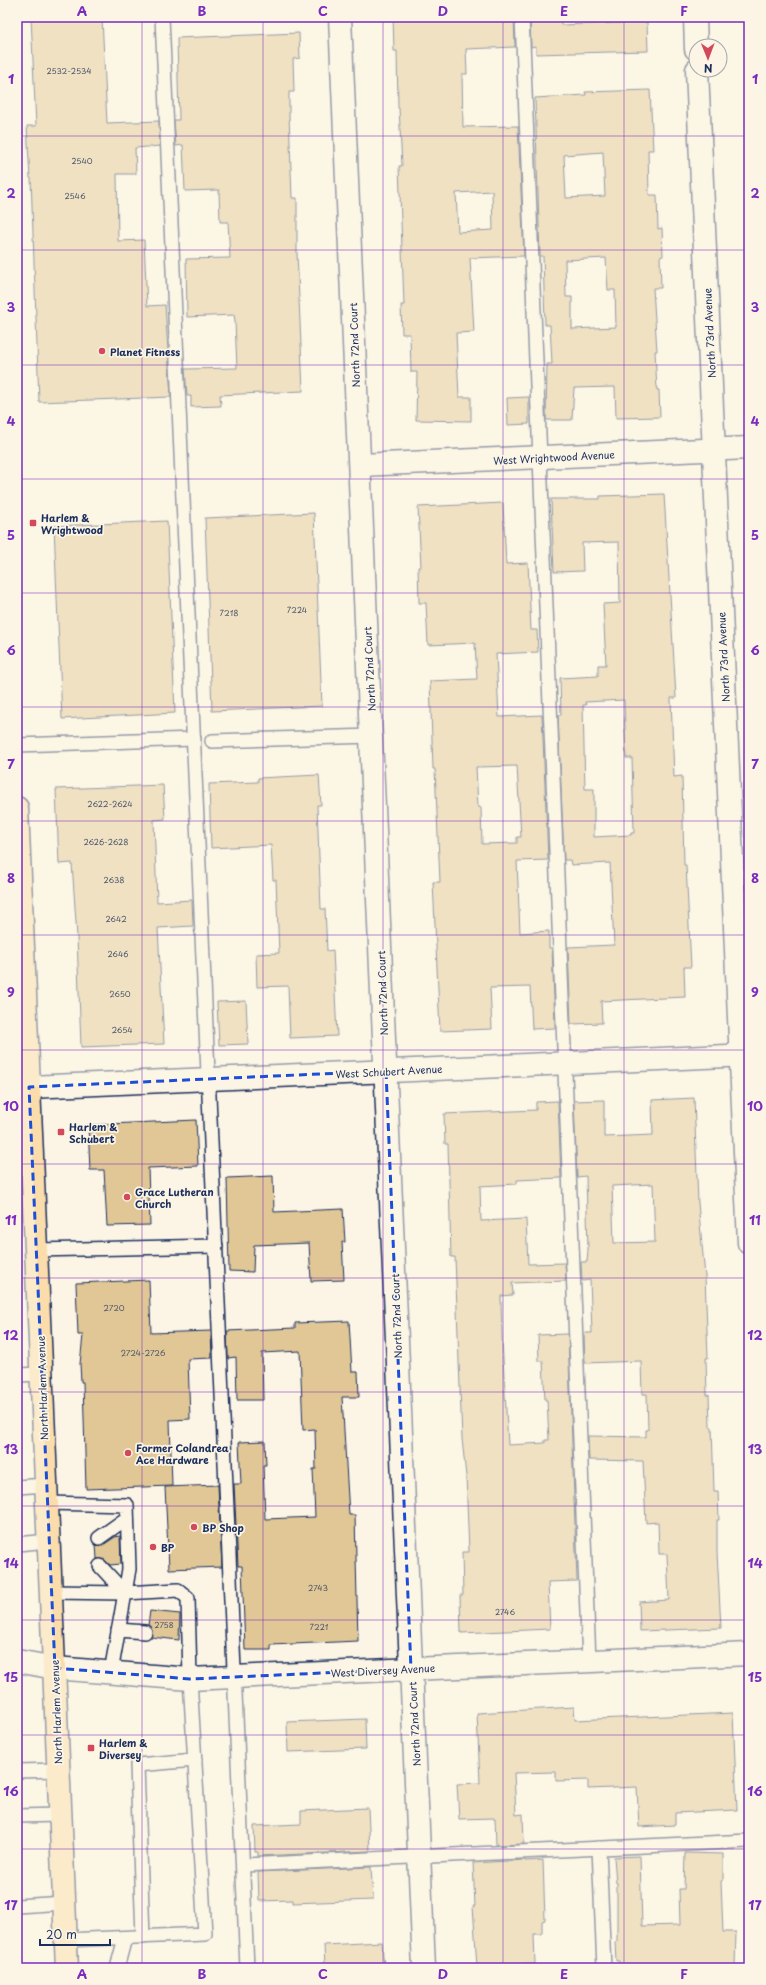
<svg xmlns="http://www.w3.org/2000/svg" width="766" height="1985" viewBox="0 0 766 1985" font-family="'Playpen Sans',sans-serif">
<rect width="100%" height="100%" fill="#fcf5e5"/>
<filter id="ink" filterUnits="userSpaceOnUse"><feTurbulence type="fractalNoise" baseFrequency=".025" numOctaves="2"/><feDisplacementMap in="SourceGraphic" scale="8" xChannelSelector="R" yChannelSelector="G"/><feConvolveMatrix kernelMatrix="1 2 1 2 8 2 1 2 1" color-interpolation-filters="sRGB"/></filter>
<g filter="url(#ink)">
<!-- building -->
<g fill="#e1c796" stroke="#1b2f5e" fill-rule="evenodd">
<path d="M31,17h71l5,106 52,-2 1,25 -25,2 1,26h-19l1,67 26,-1 3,66 18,-1 6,92 -132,5 -8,-224h-1l-3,-52h9z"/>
<path d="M393,17h121l1,30 -49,2 1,25h-5l1,53 55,-1 6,130 -54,2 4,74 -18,1 3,64h12v24l-55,-1 1,-48h-6l-1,-38h-8l-1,-29h3l-5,-139h3l-3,-58h-1l-1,-57h-3zM492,191l1,39 -35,2 -2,-39z"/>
<path d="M530,17h30l1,8 86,-3 1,29 -112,3v-8l-5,1z"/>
<path d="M299,33l1,25 -7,1 1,33h-5v22l3,84h5v55l6,138 -83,4 1,11 -30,1v-11h-4l-2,-27 52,-1 -2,-47 -1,-6 -47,2 -1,-58 44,-1 -2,-36h-8l-1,-32 -34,1 -2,-46 -7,1 -2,-26h5l-2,-82z"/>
<path d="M650,90l3,60h-5l1,45h8l1,34 4,-1 1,28 -3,1 1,31h-8l4,63h-2l2,39h2l1,27 -44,1 -1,-31 -41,1 -2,32h-26l1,-56h5l-2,-39h-5l-2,-69h-3l-5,-158 51,-3 -1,-3zM603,152l2,44 -39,2 -2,-43zM606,258l2,32h7l1,37 -44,2v-32h-6l-1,-37z"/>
<path d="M529,397v27l-21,1 -1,-27z"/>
<path d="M664,494l10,168 2,36h-5l3,79 8,-1 2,89h2l5,102h-7l1,30 -84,4 1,22 -31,1 -3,-77 46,-2 -4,-82 -39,2 -1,-5h-6l-6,-145h3l-1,-37 38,-2v-11h8l-3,-61 17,-1 -1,-61 -37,1 1,28 -29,1 -3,-73h49v-3zM624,700l2,58h6l2,75h-3v2l-37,2v-48h-9l-2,-84h3l-1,-3z"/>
<path d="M503,503l3,61 22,-1 3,67h6l1,22 -42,2 3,63 43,-2 6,145 -31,1 3,72 29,-2v17h3l3,77v3l-23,1 -2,-42 -40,1 2,41 -52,2 -7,-149h7l-2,-46 -3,-67h-2l-3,-88 47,-2 -2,-36 -47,2 -2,-42h-7l-1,-36h3l-3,-60zM517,766l4,71h-4v6l-35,1 -1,-37h-3l-2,-40z"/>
<path d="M314,513l8,193 -110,5 -7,-193z"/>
<path d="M167,521l8,192 -113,6 -8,-193z"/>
<path d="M319,775l2,30h-4l4,104h4l2,42 6,-1 4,86 -47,2 -2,-52 -31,1 -1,-33 23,-1 -3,-73h-3l-2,-35 -60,3 -2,-64 49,-2v-4z"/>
<path d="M163,785l2,34 -11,1 3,82 35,-2 1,26 -35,2 6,116 -83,3 -4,-110 -5,-74 -13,1 -3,-75z"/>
<path d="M246,1001l2,43 -29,1 -2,-43z"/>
<path d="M694,1098l4,105 7,73 3,82h-2l1,37h2l1,32h2l2,64h4l1,29h-2v32l4,76 -81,3 -1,-29 30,-2 -2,-46h-8l-1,-32 -12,1 -3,-62 -54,-1 -1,-24 58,1v-7h2l-1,-36h-5l-1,-33 -56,2 -1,-30h8l-2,-53 -8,1 -1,-19h6l1,-12 -2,-74 -9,1 -3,-76 30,-1v37l49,-2 -1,-35zM653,1184l2,58 -41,1 -2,-57z"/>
<path d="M558,1101l3,77 -44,2v4l-37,2 1,35 45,-2 2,45 37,-1 1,18 -54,2 1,12 -12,1 1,43 6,106 37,-2v-3h4l-2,-40h-2l-2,-39h-4l-1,-26 30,-1 9,247 -29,1 2,47 -89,4 -1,-38h3l-1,-43h7l-3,-76 -4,-37 -7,-182h-4l-3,-113h-3l-1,-30 92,-4v-8z"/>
<path d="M196,1120l2,46 -50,2 2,57 -43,1 -3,-56h-14l-2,-45z"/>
<path d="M273,1176l1,36 69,-3 2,33h-3l2,38 -33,1 -2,-38 -55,2 -1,27 -24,-1 -2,-93z"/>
<path d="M149,1280l2,53 60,-2 1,27 -24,1 2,60 -20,1 2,66 -86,3 -3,-107h-2l-1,-18 3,-29h-5l-2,-52z"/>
<path d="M349,1321l3,51h6l1,25h-17l7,118h6l3,126 -87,4v5h-26l-3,-84h-4l-4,-82h7l-2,-42 26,-1 1,24h-3l2,54 50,-2 -2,-48h3l-1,-40 -12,1 -3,-79 -38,2 1,47h-26l-1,-43 -8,1 -1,-27 68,-3v-5z"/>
<path d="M218,1485l4,82 -53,2 -4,-82z"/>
<path d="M120,1536l1,28 -11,1 -7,-6h-6l-1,-14h7l12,-8z"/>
<path d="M150,1611l30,3 -1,26 -28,-3 1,-8 -4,-4z"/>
<path d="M574,1707l1,13 158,-7 4,97 -62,3v12l-36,2 -2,-40 -49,2v-9l-32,1v-9l-42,1 2,42 7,-1 1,30 -28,1 -1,-27 -36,1 -2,-35 23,-1 -3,-70z"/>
<path d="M365,1719l1,30 -78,3 -1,-30z"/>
<path d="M368,1808l2,43 -112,5v-4h-3l-1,-26 47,-2v-13z"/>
<path d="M685,1853l38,1v27h-2l2,51h13l-1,36h-115l-1,-7h-3l-1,-19 2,-1v-58h-1l-2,-26 26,-1 2,70 38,-1 -1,-36h5z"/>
<path d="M525,1860v1l18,-1 2,60 -3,1v13h-8l1,30 -58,3 -4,-61h2l-2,-43z"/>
<path d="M371,1867l2,33 -80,3v-3l-34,1 -1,-29z"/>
<path d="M382,1942l2,26h-59l-1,-23z"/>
</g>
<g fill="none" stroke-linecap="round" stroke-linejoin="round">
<defs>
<g id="lane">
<path d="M162,17l85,1951"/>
<path d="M522,17l67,1644"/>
<path d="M212,741l160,-5"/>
<path d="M17,745l177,-6"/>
<path d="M36,1250l180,-4"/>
<path d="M17,1375l24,-1"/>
<path d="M17,1487l29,-2"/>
<path d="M47,1503l80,2 2,64 -4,24 53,-3 10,8 2,81 15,255 -139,6"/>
<path d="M99,1538l28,-20"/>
<path d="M17,1544l32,-3"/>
<path d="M100,1566l25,27"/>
<path d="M51,1592l74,1"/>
<path d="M118,1630l27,2"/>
<path d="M111,1672l14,-79"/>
<path d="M17,1771l41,-1"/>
<path d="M17,1816l43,-1"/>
<path d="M599,1848l5,120"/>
<path d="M243,1865l506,-24"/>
<path d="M17,1906l47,-3"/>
<path d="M143,1937l-6,-172 58,-5"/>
<path d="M117,1968l8,-30"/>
</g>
<g id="street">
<path d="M340,17l84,1951"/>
<path d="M695,17l1,32"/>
<path d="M697,70l52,1173"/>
<path d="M360,465l389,-17"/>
<path d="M29,1087l720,-32"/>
<path d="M55,1668l135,11 559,-25"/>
</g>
<path id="secondary" d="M17,1661l38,7"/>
<path id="primary" d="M17,808l50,1160"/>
</defs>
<!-- lane casing -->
<use href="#lane" stroke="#1b2f5e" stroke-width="16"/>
<!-- street casing -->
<use href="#street" stroke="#1b2f5e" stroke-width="25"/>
<!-- secondary casing -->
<use href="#secondary" stroke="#1b2f5e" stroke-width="25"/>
<!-- primary casing -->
<use href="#primary" stroke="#1b2f5e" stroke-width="25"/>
<!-- lane -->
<use href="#lane" stroke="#fcf5e5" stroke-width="13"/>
<!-- street -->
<use href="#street" stroke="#fcf5e5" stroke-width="22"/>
<!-- secondary -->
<use href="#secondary" stroke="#fcf5e5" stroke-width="22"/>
<!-- primary -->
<use href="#primary" stroke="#fbddab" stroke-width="22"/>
</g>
</g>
<!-- marked area -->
<path d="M0 0H766V1985H0ZM386,1071l25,598 -221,10 -135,-11 -26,-581z" fill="#fcf5e5" fill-opacity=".55" fill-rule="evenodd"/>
<path fill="none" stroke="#1d4ed8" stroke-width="3" stroke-dasharray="8 5" stroke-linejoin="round" d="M386,1071l25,598 -221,10 -135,-11 -26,-581z"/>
<!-- grid -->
<path fill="none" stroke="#7b2cbf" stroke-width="1" stroke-opacity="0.55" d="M142,17v1951M263,17v1951M383,17v1951M503,17v1951M624,17v1951M17,136h732M17,250h732M17,365h732M17,479h732M17,593h732M17,707h732M17,821h732M17,935h732M17,1050h732M17,1164h732M17,1278h732M17,1392h732M17,1506h732M17,1620h732M17,1735h732M17,1849h732"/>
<!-- markers -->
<g fill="#d1495b" stroke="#fcf5e5" stroke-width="1.5">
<circle cx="102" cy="351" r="4"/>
<rect x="29" y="519" width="8" height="8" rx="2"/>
<rect x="57" y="1128" width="8" height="8" rx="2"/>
<circle cx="127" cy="1197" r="4"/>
<circle cx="128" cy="1453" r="4"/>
<circle cx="194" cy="1527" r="4"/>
<circle cx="153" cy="1547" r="4"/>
<rect x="87" y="1744" width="8" height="8" rx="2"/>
</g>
<g text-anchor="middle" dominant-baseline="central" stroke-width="3.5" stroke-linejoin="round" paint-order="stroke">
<!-- number labels -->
<g font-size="8" fill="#4c556c">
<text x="69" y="71">2532-2534</text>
<text x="82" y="161">2540</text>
<text x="75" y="196">2546</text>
<text x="297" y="610">7224</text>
<text x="229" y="613">7218</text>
<text x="110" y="804">2622-2624</text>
<text x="106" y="842">2626-2628</text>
<text x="114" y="880">2638</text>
<text x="116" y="919">2642</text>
<text x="118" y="954">2646</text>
<text x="120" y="994">2650</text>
<text x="122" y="1030">2654</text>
<text x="114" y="1308">2720</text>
<text x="143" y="1353">2724-2726</text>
<text x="318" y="1588">2743</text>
<text x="505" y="1612">2746</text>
<text x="164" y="1625">2758</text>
<text x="319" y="1627">7221</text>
</g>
<!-- street labels -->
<g font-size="10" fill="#1b2f5e" stroke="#fcf5e5">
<text transform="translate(709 333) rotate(-93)">North 73rd Avenue</text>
<text transform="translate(354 345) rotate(-92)">North 72nd Court</text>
<text transform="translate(554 457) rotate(-3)">West Wrightwood Avenue</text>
<text transform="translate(723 657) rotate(-93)">North 73rd Avenue</text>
<text transform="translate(369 669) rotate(-93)">North 72nd Court</text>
<text transform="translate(382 993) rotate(-92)">North 72nd Court</text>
<text transform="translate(389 1071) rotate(-3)">West Schubert Avenue</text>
<text transform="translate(396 1316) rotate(-92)">North 72nd Court</text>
<text transform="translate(42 1388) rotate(-92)">North Harlem Avenue</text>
<text transform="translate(383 1670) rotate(-3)">West Diversey Avenue</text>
<text transform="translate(56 1712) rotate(-92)">North Harlem Avenue</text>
<text transform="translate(414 1724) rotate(-93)">North 72nd Court</text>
</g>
<!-- poi labels -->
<g font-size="10" font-weight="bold" fill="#1b2f5e" stroke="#fcf5e5" text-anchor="start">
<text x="110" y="351">Planet Fitness</text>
<text x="41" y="517">Harlem &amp;<tspan x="41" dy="12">Wrightwood</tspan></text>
<text x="69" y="1126">Harlem &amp;<tspan x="69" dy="12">Schubert</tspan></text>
<text x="135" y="1191">Grace Lutheran<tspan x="135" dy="12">Church</tspan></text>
<text x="136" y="1447">Former Colandrea<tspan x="136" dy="12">Ace Hardware</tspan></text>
<text x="202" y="1527">BP Shop</text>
<text x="161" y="1547">BP</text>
<text x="99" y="1742">Harlem &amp;<tspan x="99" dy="12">Diversey</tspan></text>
</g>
</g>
<!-- margin -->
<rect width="766" height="1985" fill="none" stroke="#fcf5e5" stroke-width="44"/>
<!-- north arrow -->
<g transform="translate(708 58) rotate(179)"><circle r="19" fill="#fcf5e5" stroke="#a2a6af"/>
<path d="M0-3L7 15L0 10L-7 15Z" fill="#d1495b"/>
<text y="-6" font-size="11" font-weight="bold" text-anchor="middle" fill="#1b2f5e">N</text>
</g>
<!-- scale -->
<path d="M40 1939v6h70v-6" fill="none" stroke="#1b2f5e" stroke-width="2"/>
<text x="46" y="1939" font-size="12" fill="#1b2f5e" stroke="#fcf5e5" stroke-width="3" paint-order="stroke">20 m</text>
<rect x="22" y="22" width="722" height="1941" fill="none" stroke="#7b2cbf" stroke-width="1.5"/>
<g font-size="13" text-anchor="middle" font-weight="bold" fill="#7b2cbf">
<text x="82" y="16">A</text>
<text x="202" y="16">B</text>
<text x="323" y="16">C</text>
<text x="443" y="16">D</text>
<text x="564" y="16">E</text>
<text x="684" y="16">F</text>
<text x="11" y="84">1</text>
<text x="755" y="84">1</text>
<text x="11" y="198">2</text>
<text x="755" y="198">2</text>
<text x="11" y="312">3</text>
<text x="755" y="312">3</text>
<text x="11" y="426">4</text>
<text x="755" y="426">4</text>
<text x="11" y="540">5</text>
<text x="755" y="540">5</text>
<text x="11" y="655">6</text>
<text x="755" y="655">6</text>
<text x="11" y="769">7</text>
<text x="755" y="769">7</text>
<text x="11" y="883">8</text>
<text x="755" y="883">8</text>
<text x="11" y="997">9</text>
<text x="755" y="997">9</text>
<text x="11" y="1111">10</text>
<text x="755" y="1111">10</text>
<text x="11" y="1225">11</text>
<text x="755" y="1225">11</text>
<text x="11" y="1340">12</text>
<text x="755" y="1340">12</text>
<text x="11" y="1454">13</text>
<text x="755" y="1454">13</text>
<text x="11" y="1568">14</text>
<text x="755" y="1568">14</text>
<text x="11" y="1682">15</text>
<text x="755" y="1682">15</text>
<text x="11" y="1796">16</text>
<text x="755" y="1796">16</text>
<text x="11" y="1910">17</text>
<text x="755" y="1910">17</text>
<text x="82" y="1979">A</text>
<text x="202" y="1979">B</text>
<text x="323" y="1979">C</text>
<text x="443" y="1979">D</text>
<text x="564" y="1979">E</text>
<text x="684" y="1979">F</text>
</g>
</svg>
